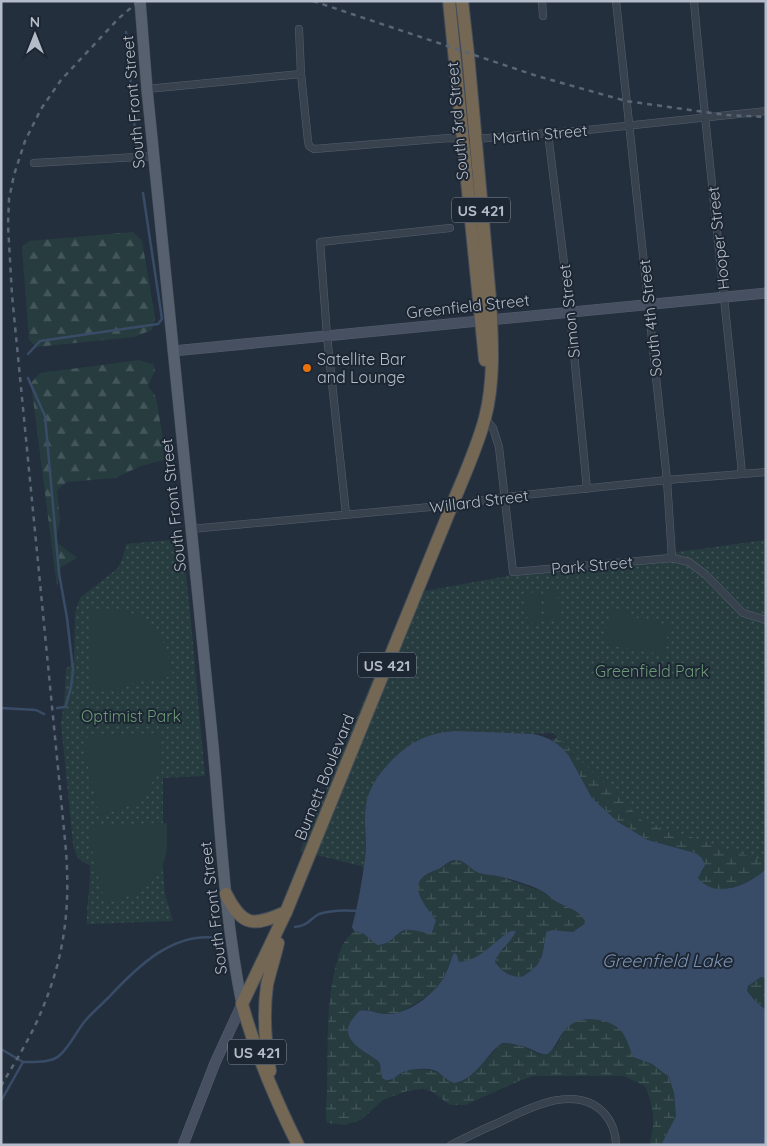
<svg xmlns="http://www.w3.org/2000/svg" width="767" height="1146" viewBox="0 0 767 1146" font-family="Quicksand,sans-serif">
<defs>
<pattern id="forest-firs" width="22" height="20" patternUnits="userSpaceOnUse" patternTransform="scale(1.25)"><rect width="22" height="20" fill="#263c3f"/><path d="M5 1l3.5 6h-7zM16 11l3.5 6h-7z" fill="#435659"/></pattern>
<pattern id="wetland-marsh" width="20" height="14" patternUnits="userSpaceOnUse" patternTransform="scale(1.25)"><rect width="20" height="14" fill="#263c3f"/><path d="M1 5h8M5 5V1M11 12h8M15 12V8" fill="none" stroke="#435659"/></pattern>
<pattern id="park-dots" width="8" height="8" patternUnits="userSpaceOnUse" patternTransform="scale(1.25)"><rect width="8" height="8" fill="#263c3f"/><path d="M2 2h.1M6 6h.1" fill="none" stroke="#435659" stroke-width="1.8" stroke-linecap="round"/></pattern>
</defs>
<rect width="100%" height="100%" fill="#242f3e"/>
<!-- forest -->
<g fill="url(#forest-firs)">
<path d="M133,232l9,9 13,76 -3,13 -18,7 -98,10 -7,-7 -7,-93 7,-6z"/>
<path d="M139,360l14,4 2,6 -7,16 8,11 7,42 1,21 -23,6 -26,12 -48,4 -10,8 3,31 -5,20 22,17 -16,9 -4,20 -26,-204 9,-10z"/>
</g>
<!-- wetland -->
<g fill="url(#wetland-marsh)">
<path d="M555,738h8l203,88v43c-18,16 -49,31 -69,9l7,-10 -2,-10 -7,-5 -47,-13 -30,-18 -26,-24 -23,-42 -17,-16z"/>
<path d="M457,860l7,1 16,12 22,4 39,14 17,11 15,6 13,12 -2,4 -11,8 -21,-2 -6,2c-4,25 -2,31 -24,45 -12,0 -20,-5 -27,-15l4,-9 7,-5 -5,-11c-9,8 -29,29 -43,25 -2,-1 -4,-3 -7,-4 -8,26 -14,33 -38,47 -6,4 -13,8 -21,9 -9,2 -19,-3 -27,-5l-14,32 26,19 3,4 2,14 8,3 14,-10 20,-2 13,3 17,11 18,-9 30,-31c15,0 26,5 38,12 5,-2 11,-4 14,-7 7,-6 7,-18 18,-25 13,-7 42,-4 50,9 5,7 8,17 11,25l19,7 17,13 5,16 2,23 -15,29h-12c7,-23 5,-37 -4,-59l-21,-10h-91l-14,5 -54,24h-15l-19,-14 -8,-2 -16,2 -24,9 -22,20 -16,5 -18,-2c-3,-11 0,-22 0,-34 1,-47 -2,-99 15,-143 3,-6 8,-11 12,-15l10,3 13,11 14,-4 7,-7 8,-4 29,-10c-13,-17 -31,-39 1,-50 9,-3 10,-8 21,-10z"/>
<path d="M761,977l5,1v32l-10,-8 -9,-10 1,-6z"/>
</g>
<!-- park -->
<g fill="url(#park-dots)">
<path d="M182,539l8,72 15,165 -42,2v94l2,22 8,27 -86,3c-1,-20 4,-39 3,-59 -12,-4 -14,-9 -17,-21l-12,-121 3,-20 2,-34 8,-7 1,-50 5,-14 38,-30 5,-11 3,-13z"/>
<path d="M766,540v322l-123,-41 -90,-88 -75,4 -94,150 -23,-21 -61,-15 109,-257 120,-22z"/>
</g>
<!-- garden -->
<g fill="#263c3f">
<path d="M557,590l3,30 -14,2 -3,-31z"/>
<path d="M539,592l3,30 -14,2 -3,-31z"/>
<path d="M612,608l21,6 4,4 28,6 4,3 -4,26 -4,1 -53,-9 1,-6 -5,-1z"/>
<path d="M89,609h27l18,5 20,14 12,19 7,29 -40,7 -8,5 -29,2 -7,-7z"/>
<path d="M162,733l-1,35 -19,31 -10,6 -33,11 -16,-72 6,-9z"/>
<path d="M167,823c0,10 1,22 -1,32 -7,31 -33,41 -61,49l-17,-72 3,-4 10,-3z"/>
</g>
<!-- water -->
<path fill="#394c67" d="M455,731l78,3c16,3 27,10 36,22l23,42 26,24 30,18 47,13 7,5 3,7 -7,13c18,22 51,7 68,-9v109l-5,-1 -13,9 -1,5 9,11 10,8v135h-105l15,-29 -2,-23 -5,-16 -17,-13 -19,-7c-3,-8 -6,-18 -11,-25 -9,-13 -38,-17 -50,-8 -12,7 -14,21 -24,30 -9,1 -12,-3 -20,-6 -9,-3 -16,-5 -26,-5 -17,12 -25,36 -48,40 -6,-2 -11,-7 -16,-11 -9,-5 -22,-3 -32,-1 -9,2 -14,14 -24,7l-2,-14 -3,-4c-11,-8 -34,-18 -28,-35 2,-5 7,-10 10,-14 10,-3 19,4 30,3 20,0 48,-22 56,-39 4,-7 5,-15 9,-22l3,2 2,7c22,-1 34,-21 52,-31h5c-6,13 -17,19 -21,31 7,10 15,15 27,15 22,-14 20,-20 24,-45l6,-2 21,2 11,-8 1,-3c-9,-13 -15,-12 -28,-19 -5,-3 -10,-8 -15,-11 -12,-6 -28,-11 -40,-14 -8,-2 -16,-2 -23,-4 -9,-3 -13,-13 -23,-13 -9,0 -12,8 -20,10 -32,11 -14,32 0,50l-3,10 -4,4c-7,-2 -18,-5 -24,-4 -12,4 -11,14 -28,15l-13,-11 -10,-3 -2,-4c6,-22 10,-46 13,-68 3,-18 -2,-37 1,-54 3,-26 33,-56 55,-66 11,-5 22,-7 34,-8z"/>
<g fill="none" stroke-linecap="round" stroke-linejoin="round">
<!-- stream -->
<g stroke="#394c67" stroke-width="2.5">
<path d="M126,32l11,120"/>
<path d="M28,354l12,-13 118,-17 4,-5 -19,-126"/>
<path d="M28,378l17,38 14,157 8,45 6,52 -2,17 -5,18 -1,2 -8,1"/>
<path d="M1,708l35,2 8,4"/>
<path d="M295,927c15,-2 14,-8 24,-13 12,-4 28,-4 40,-3"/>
<path d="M1,1049l22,13"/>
<path d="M23,1062c11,0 29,1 37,-7 10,-9 16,-23 25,-34 7,-8 16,-16 24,-24 28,-30 64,-66 109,-59"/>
<path d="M1,1101l22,-39"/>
</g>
<defs>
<g id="street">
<path d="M542,1l1,15"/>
<path d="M616,1l51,479 5,78"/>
<path d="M694,1c14,158 33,316 48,473"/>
<path d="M299,29l2,45 7,67 1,5 5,3 135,-11 26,1 112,-9 179,-19"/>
<path d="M147,89l154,-15"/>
<path d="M548,133l22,179 17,177"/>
<path d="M34,163l120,-7"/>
<path d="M485,418l8,10 6,19 14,125 159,-14 17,4 17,13 37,38 23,7"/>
<path d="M346,514l-19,-178 -7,-94 130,-14"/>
<path d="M191,529l261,-24 53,-8 162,-17 99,-8"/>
<path d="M451,1145c16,-8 32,-16 49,-23 29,-14 76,-39 104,-9 8,9 12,20 12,32"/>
</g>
<g id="secondary">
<path d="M173,351l593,-58"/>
<path d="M183,1145l32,-82 27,-59"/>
</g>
<path id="primary" d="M140,1l7,88c21,206 41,411 62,617 11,99 13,200 33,298"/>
<g id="highway">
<path d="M449,1l36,359"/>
<path d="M226,894c17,34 28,32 60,18"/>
<path d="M270,1071c-5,-29 -7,-57 -3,-86 3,-14 8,-28 11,-42"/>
<path d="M298,1145c-23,-46 -42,-91 -56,-141l44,-92 166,-407c12,-29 25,-57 33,-87 10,-38 7,-80 5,-119l-22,-245 -6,-53"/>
</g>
</defs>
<!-- street casing -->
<use href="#street" stroke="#565f6c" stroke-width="8"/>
<!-- secondary casing -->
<use href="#secondary" stroke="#565f6c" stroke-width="11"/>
<!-- primary casing -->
<use href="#primary" stroke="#414a57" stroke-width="12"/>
<!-- highway casing -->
<use href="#highway" stroke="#434c59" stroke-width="14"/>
<!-- street -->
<use href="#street" stroke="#38414e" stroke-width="7"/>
<!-- secondary -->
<use href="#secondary" stroke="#465061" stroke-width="10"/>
<!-- primary -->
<use href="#primary" stroke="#56606e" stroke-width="11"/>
<!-- highway -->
<use href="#highway" stroke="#746855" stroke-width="12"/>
<!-- rail -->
<g stroke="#5a6575" stroke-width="2.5" stroke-dasharray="5 5" stroke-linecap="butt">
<path d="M313,1l224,75 89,25 100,14 40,2"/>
<path d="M1,1086c14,-24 30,-49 40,-74 25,-58 30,-110 24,-172l-53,-545 -4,-70 1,-26 5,-24 11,-34 16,-32 20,-29 58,-62 20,-17"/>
</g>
</g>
<!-- markers -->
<circle fill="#e8710a" stroke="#1d2633" stroke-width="2" cx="307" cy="368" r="5"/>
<g text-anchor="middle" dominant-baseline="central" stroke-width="4" stroke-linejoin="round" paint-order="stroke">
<!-- shield labels -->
<g fill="#1d2633" stroke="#878f9c" stroke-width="1">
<rect x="452" y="197.5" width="58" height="25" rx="4"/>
<rect x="358" y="652.5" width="58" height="25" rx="4"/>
<rect x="228" y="1039.5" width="58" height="25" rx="4"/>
</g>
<g font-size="15" font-weight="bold" fill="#b4bcc9">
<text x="481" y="210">US 421</text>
<text x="387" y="665">US 421</text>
<text x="257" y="1052">US 421</text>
</g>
<!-- street labels -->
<g font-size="16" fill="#b4bcc9" stroke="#1d2633">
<text transform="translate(133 102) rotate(-95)">South Front Street</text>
<text transform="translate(457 121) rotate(-95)">South 3rd Street</text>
<text transform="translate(540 134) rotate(-5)">Martin Street</text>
<text transform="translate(718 238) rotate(-96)">Hooper Street</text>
<text transform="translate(468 306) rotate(-6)">Greenfield Street</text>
<text transform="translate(569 311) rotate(-96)">Simon Street</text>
<text transform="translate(650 318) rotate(-96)">South 4th Street</text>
<text transform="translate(479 501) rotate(-7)">Willard Street</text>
<text transform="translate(173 505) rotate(-96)">South Front Street</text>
<text transform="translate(592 565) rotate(-5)">Park Street</text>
<text transform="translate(324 777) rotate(-68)">Burnett Boulevard</text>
<text transform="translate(213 908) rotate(-97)">South Front Street</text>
</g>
<!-- poi labels -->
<g font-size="16" fill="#b4bcc9" stroke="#1d2633" text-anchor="start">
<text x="317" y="359">Satellite Bar<tspan x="317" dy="18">and Lounge</tspan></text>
</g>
<!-- park labels -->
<g font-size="16" fill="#6b9a76" stroke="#1d2633">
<text x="652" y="671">Greenfield Park</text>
<text x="131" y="716">Optimist Park</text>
</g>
<!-- water labels -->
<g font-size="18" font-style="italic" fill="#7c92b1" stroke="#1d2633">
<text x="667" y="960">Greenfield Lake</text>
</g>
</g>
<!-- border -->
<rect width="767" height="1146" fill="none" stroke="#b4bcc9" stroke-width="5"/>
<!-- north arrow -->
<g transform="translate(35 35)" stroke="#1d2633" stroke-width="4" paint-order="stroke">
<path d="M0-4L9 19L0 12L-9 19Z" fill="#b4bcc9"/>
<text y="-8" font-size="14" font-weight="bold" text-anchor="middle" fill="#b4bcc9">N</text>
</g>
</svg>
